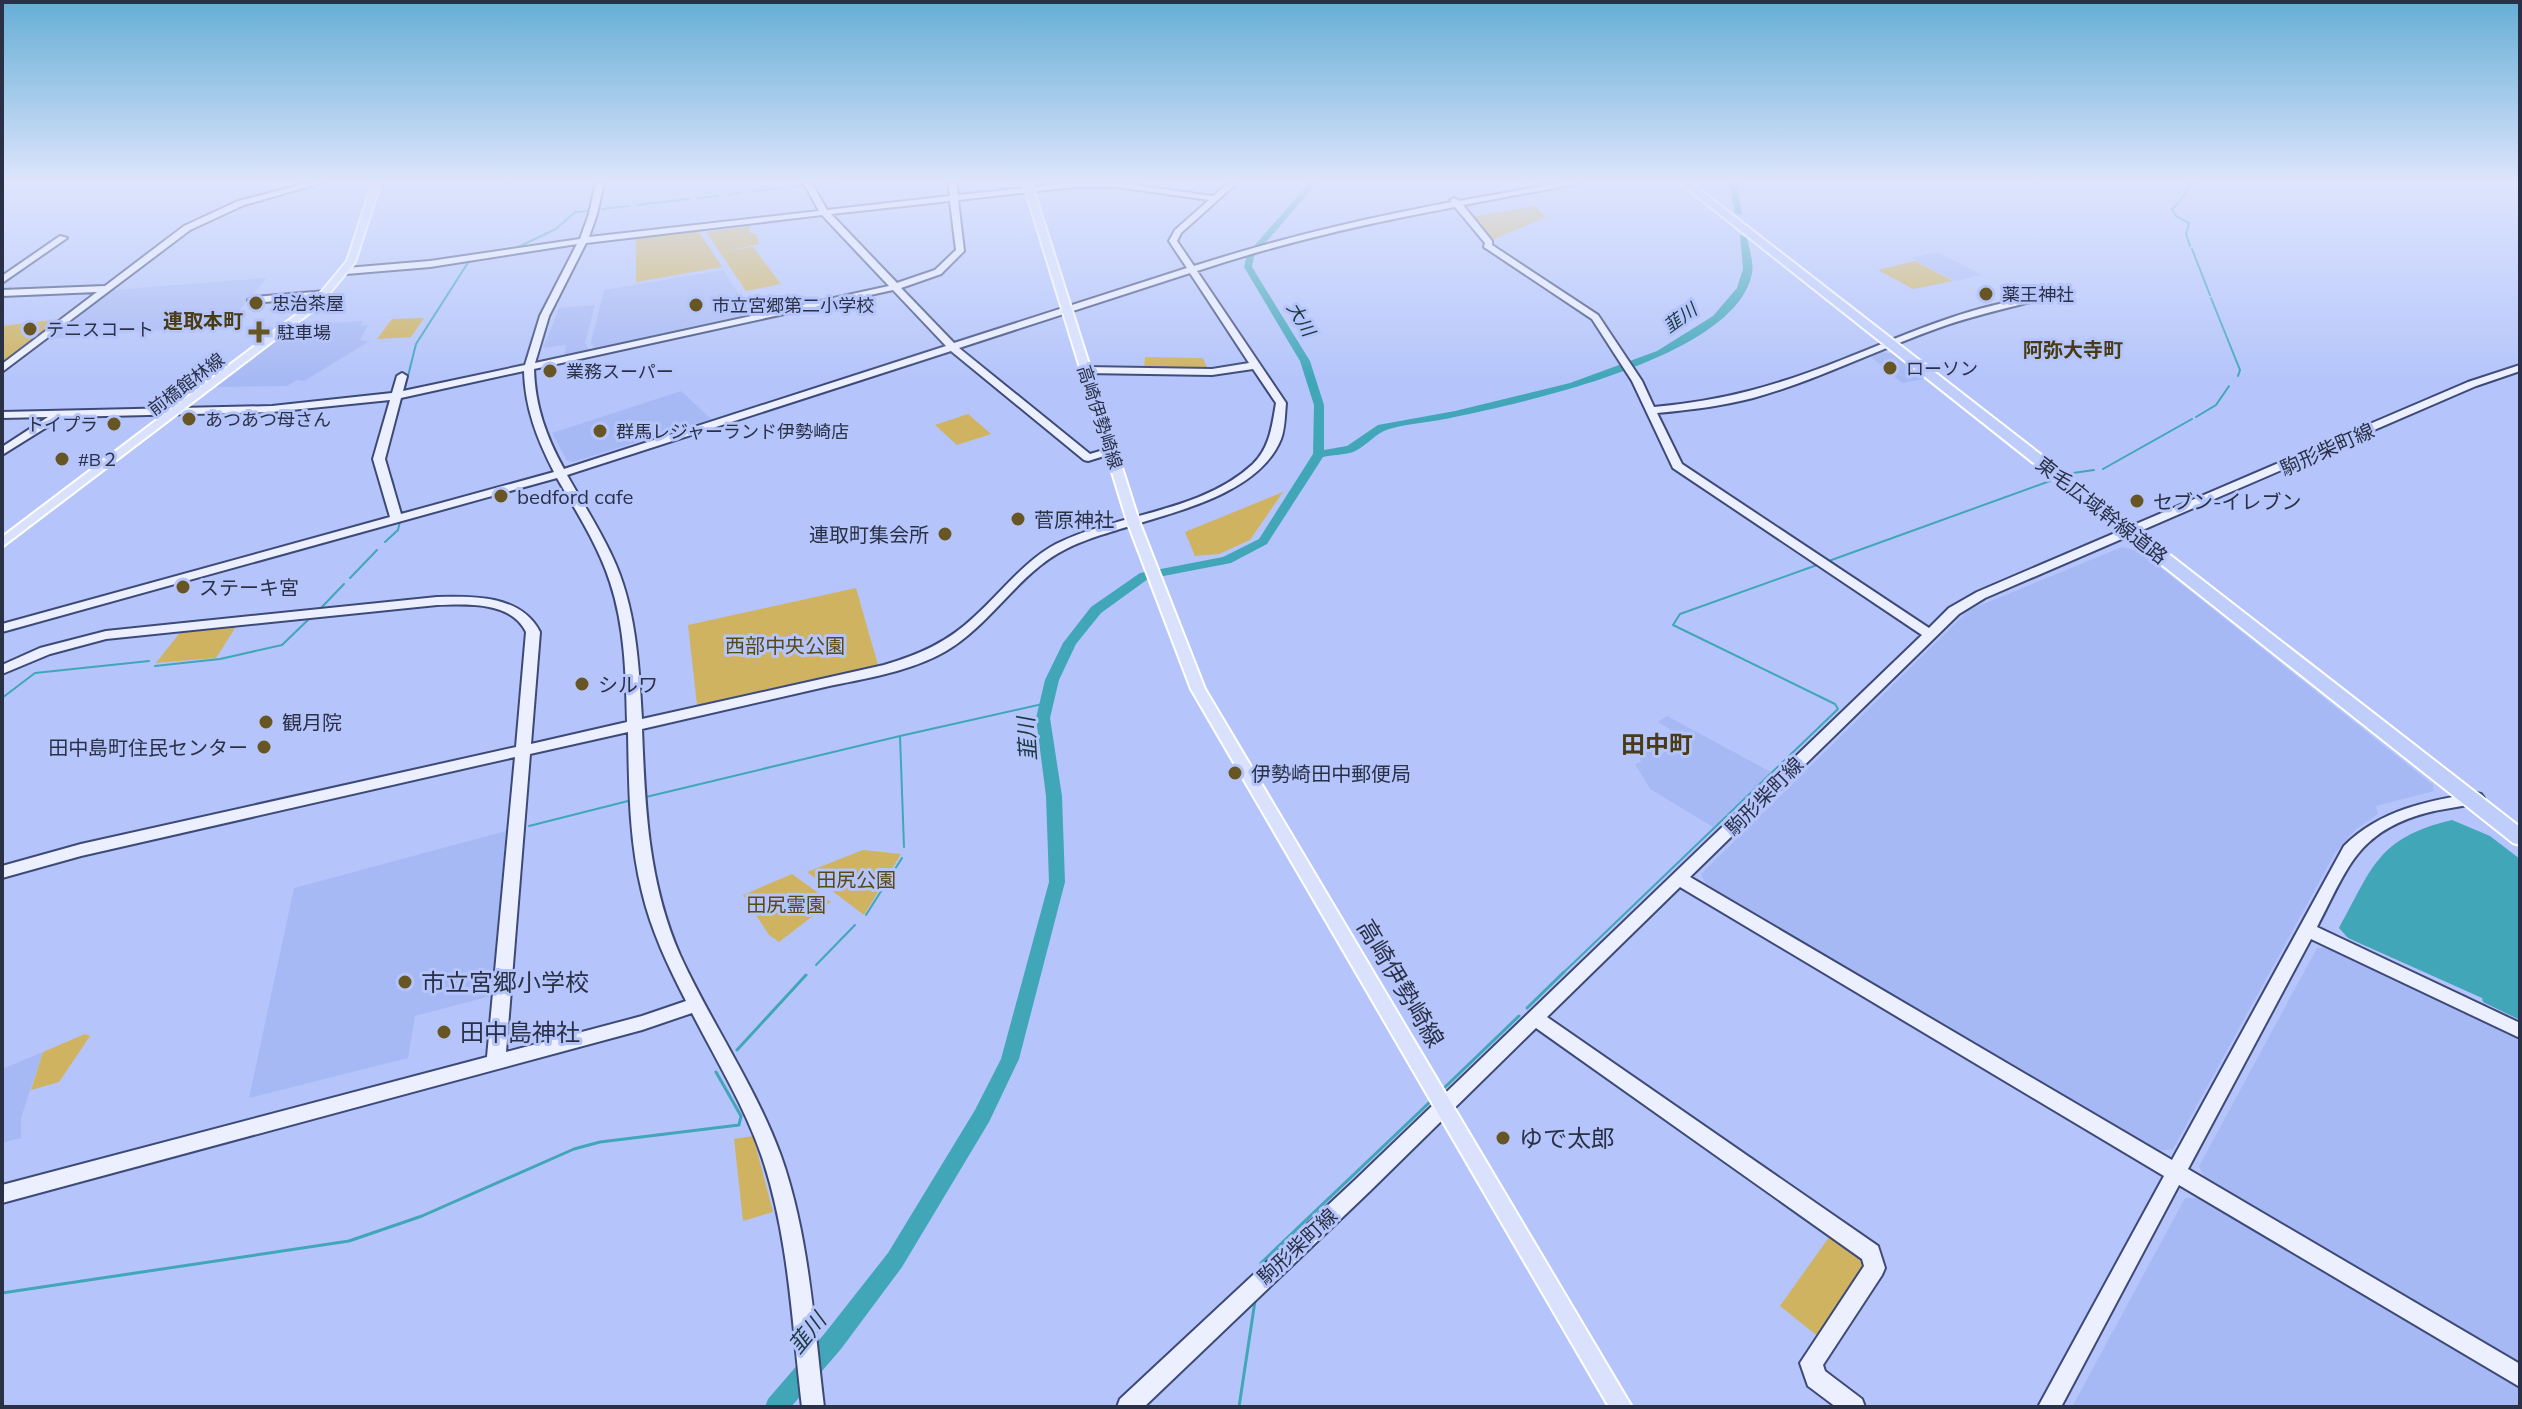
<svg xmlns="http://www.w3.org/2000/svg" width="2522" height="1409" viewBox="0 0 2522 1409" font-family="Mulish,'Noto Sans JP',sans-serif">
<rect width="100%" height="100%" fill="#b5c5fb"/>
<!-- built -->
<g fill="#a7b9f4">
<path d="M1937,252l45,23 -27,6 -44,-23z"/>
<path d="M723,270l30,46 -157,35 -5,-9 13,-52z"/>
<path d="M267,278l-40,47 -176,14 62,-49z"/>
<path d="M595,305l-10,38 5,9 -26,6 2,-13 -23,3 16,-40z"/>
<path d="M363,321l-3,5 8,-1 -8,15 10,1 -66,40 -7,-1 -10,6 -71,1 81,-62z"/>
<path d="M1883,352l11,2 31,25 -23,4 -31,-26z"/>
<path d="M681,391l30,28 -138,43 -6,-1 -15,-28z"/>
<path d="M2122,547l19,5 292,233 1,6 -58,15 2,8 -23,16 -20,23 -162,296 -17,2 -450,-267 -5,-10 268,-264z"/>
<path d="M1667,716l104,56 -58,55 -63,-38 -15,-25 6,-2 -8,-19 4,-3 25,14 19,-18 -23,-14z"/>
<path d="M506,831l-15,165 -76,20 -7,42 -159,40 45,-210z"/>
<path d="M2333,947l187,90v328l-314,-183 -7,-16 118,-218z"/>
<path d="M43,1052l-22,66v20l-19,5v-74z"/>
<path d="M2185,1198h20l315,189v20h-448z"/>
</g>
<!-- green -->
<g fill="#cfb360">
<path d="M1535,206l11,11 -54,23 -21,-23z"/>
<path d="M751,226l-3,6 8,2 3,10 -33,7 27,-4 28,37 -35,7 -40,-59z"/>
<path d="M697,229l25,38 -86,15v-46z"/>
<path d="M1915,261l38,20 -40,8 -35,-19z"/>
<path d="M424,318l-13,19 -34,2 15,-20z"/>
<path d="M61,319l-59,44v-37z"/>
<path d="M1145,357l58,1 5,12 -64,-2z"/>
<path d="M968,414l23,20 -34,11 -22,-20z"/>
<path d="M1283,492l-33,48 -31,14 -24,2 -10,-24z"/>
<path d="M856,588l22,77 -181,40 -9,-80z"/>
<path d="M237,625l-21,33 -60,5 26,-33z"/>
<path d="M863,850l38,4 -37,61 -57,-43z"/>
<path d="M792,874l39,28 -52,40 -10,-7 -26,-40z"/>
<path d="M85,1034l5,2 -31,46 -28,8 12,-38z"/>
<path d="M753,1136l20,76 -30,9 -9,-82z"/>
<path d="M1832,1233l26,19 6,15 -44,71 -40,-32z"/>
</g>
<!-- water -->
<path fill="#41a6b8" d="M2452,820l38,16 30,23v161l-37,-18 -1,-4 -134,-60 -9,-10c34,-61 38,-90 113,-108z"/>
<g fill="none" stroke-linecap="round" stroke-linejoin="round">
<!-- stream-far1 -->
<g stroke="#41a6b8" stroke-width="2">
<path d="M818,184l17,-2"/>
<path d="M790,187l13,-1"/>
<path d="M748,192l34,-4"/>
<path d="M728,195l13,-2"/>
<path d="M698,198l20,-2"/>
<path d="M2180,201l13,-19"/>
<path d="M2179,203l-7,6 4,7 13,7 -3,11 4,12"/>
<path d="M637,205l52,-6"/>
<path d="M602,209l26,-3"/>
<path d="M518,247l38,-18 19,-17 12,-1"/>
<path d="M2192,249l18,46"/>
<path d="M2211,298l29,72 -2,6"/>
<path d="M404,392l12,-48 53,-83 50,-8"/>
<path d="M2196,417l20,-12 13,-19"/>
<path d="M386,454l16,-56"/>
<path d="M386,460l3,11"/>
<path d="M2103,469l89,-50"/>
<path d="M2073,473l21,-3"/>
<path d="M392,479l2,8"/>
<path d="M385,542l13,-12 2,-9"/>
<path d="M1826,562l224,-81"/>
<path d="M350,578l27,-28"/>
<path d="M320,609l24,-25"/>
<path d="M155,666l65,-7 62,-14 27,-26"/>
<path d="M2,698l33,-25 114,-12"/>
<path d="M646,797l254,-61"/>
<path d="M529,826l103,-26"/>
<path d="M904,847l-4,-111 147,-33"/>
<path d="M866,915l36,-57"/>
<path d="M816,965l39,-40"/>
<path d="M1562,974l276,-265 -3,-5 -162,-79 7,-11 137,-49"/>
</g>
<!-- stream -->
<g stroke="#41a6b8" stroke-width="3">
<path d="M1527,1008l37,-36"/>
<path d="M737,1050l69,-75"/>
<path d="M1443,1089l76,-73"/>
<path d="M1261,1268v-5l172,-164"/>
<path d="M2,1293l347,-52 73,-25 152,-67 26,-7 139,-17 2,-9 -25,-44"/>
<path d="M1239,1407l16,-106"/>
</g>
<!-- river -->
<g fill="#41a6b8" fill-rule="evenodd">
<path d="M1310,182h8l-64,74 -2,11 58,94 14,44v45l23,-4 31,-21 77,-14 115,-28 87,-32 56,-35 24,-28 6,-19 -3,-34 7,2c2,12 7,25 5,36 -15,84 -227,129 -297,144 -22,5 -45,6 -66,12 -14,4 -23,18 -36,23 -9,3 -21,3 -30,5l-56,87 -36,19 -83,16 -47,34 -25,31 -17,36 -9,38 12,78 3,86 -46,177 -30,63 -87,145 -61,82 -50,58h-26l3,-8 57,-66 63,-80 87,-143 26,-51 48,-177 -3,-86 -10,-78 9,-38 18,-37 28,-36 49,-34 83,-16 36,-18 54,-85 1,-49 -14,-44 -56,-94 3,-13z"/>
<path d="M1729,182h8l5,33 -7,-2z"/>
</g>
<defs>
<g id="secondary">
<path d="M312,182h12l-80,23 -54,25 -188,142v-8l95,-72 -95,4v-6l103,-4 79,-60 54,-25z"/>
<path d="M596,182h8l-7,32 -8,23 230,-26 -16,-29h8l16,28 123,-14 -2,-14h8l2,13 115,-12h44l96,13 17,-14h8l-57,51 -4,8 17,25c84,-27 171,-48 258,-64l-2,-2 4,-2 5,3 106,-19h15l-4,2 -113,21 29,36v4l106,70 44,66 12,26c70,-6 125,-22 190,-48 51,-20 102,-43 155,-55 12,-3 25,-7 36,-7v4c-32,8 -63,15 -94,26 -63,22 -123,53 -188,71 -31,8 -63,12 -96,15l25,51 247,164 20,-20 28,-16 491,-210 52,-17v6l-44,15 -491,212 -26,16 -269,263 482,283 172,-314c36,-36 83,-45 132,-53l5,1 3,4 -3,4c-18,5 -37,6 -55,11 -70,19 -79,57 -109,114l203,96v15l-209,-99 -123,230 332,195v23l-341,-202 -118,222h-23l126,-231 -484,-289 -133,130 331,229 7,22 -3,7 -59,90 2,6 37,28 3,8h-29l-28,-21 -8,-23 64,-97 -2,-7 -326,-231 -167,164 -225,215h-27l3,-8 235,-219 567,-545 -249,-167 -41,-87 -40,-62 -108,-72 1,-4 -30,-36c-87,16 -174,36 -258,64l89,132c-1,11 -1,26 -5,36 -28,70 -154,79 -215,110 -47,23 -74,75 -120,102 -36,21 -80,27 -121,36 -61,14 -122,28 -183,42 3,78 6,153 38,226 31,68 75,130 101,201 28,79 33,168 43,251h-22c-10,-83 -13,-170 -40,-250 -17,-50 -46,-97 -70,-144l-50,17 -640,173v-18l485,-128 28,-300 -434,99 -79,22v-12l79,-22 435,-97 10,-115c-15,-31 -59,-28 -89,-27l-331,34 -56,15 -48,20v-9l38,-17 66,-17 331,-34c37,-1 84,-2 103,35l-9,112 96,-22c-1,-46 -2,-95 -17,-140 -12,-37 -34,-71 -53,-104l-555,154v-8l388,-107 -17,-58 17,-59 -118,12 -209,5 -61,38v-8l46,-30 -46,1v-6l270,-6 120,-13 5,-17 5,-3 5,3 -4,15 122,-26 15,-49 37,-72 -147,23 -84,7 -4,-3 4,-3 84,-7 150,-22 9,-25zM1073,187h44l92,13 -34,30 -6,11 18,27 -233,75 -53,-55 40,-14 23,-23 -6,-51zM950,201l6,49 -21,20 -38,13 -66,-69zM822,215l67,71 -354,77 14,-47 37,-73zM1190,273l59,90 -37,6 -127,-2 -5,3 5,3 127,2 41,-6 23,34c-4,23 -6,44 -23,61 -53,49 -135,49 -197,80 -32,17 -55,49 -82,73 -26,25 -56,38 -90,48l-242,54c-3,-54 -6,-113 -30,-163 -13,-28 -30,-54 -45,-81l384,-124 133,109 4,1 26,-8 1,-2 -5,-3 -20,6 -131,-106zM893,290l53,56 -382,123c-18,-33 -29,-63 -30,-100zM524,371c1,37 13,68 30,101l-153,42 -16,-55 16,-61zM628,732c1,53 1,108 14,160 9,38 26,74 44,109l-44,15 -136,36 24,-298z"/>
<path d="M60,236l7,2 -65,45v-7z"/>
<path d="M326,291l5,3 -2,2 -76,7 -5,-3 5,-3z"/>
</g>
<g id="primary">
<path d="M373,182h8l-26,80 -36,44 -317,241v-10l311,-235 34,-41z"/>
<path d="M1023,182h8l108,339 66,168 427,718h-23l-418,-718 -64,-168z"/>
</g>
<path id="highway" d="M1679,182h11l830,645v18l-7,-2z"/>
</defs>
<!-- secondary casing -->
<use href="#secondary" stroke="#3d4a77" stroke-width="4"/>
<!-- primary casing -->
<use href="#primary" stroke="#fff" stroke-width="4"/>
<!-- highway casing -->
<use href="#highway" stroke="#fff" stroke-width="4"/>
<!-- secondary -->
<use href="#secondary" fill="#ecf0fe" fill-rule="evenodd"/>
<!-- primary -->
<use href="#primary" fill="#d9e1fd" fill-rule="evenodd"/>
<!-- highway -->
<use href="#highway" fill="#bfcdfb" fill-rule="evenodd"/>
</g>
<!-- sky -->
<linearGradient id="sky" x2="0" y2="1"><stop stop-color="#65aed5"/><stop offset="0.48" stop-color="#dee5fd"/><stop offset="1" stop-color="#dee5fd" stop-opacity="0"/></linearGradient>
<rect width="2522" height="379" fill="url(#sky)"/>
<!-- markers -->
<g fill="#675624" stroke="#b5c5fb" stroke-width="3">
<circle cx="1986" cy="294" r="8"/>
<circle cx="256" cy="303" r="8"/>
<circle cx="696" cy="305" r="8"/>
<circle cx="30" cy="329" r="8"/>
<path d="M255 320h8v8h8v8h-8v8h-8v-8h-8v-8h8z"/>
<circle cx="1890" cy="368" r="8"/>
<circle cx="550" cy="371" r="8"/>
<circle cx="189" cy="419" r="8"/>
<circle cx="114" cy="424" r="8"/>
<circle cx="600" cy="431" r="8"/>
<circle cx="62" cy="459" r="8"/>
<circle cx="501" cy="496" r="8"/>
<circle cx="2137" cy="501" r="8"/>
<circle cx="1018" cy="519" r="8"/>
<circle cx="945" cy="534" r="8"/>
<circle cx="183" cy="587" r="8"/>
<circle cx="582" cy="684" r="8"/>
<circle cx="266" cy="722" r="8"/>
<circle cx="264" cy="747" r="8"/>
<circle cx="1235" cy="773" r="8"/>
<circle cx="405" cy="982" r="8"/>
<circle cx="444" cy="1032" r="8"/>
<circle cx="1503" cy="1138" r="8"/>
</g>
<g text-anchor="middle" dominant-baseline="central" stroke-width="6" stroke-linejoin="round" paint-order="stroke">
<!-- far-poi labels -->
<g font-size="18" fill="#2a3045" stroke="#b5c5fb" text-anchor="start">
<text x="2002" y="294">薬王神社</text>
<text x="272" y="303">忠治茶屋</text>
<text x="712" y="305">市立宮郷第二小学校</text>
<text x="46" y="329">テニスコート</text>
<text x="277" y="332">駐車場</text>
<text x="1906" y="368">ローソン</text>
<text x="566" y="371">業務スーパー</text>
<text x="205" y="419">あつあつ母さん</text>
<text x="98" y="424" text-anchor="end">トイプラ</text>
<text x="616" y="431">群馬レジャーランド伊勢崎店</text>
<text x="78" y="459">#B２</text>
</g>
<!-- far-water labels -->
<g font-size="18" font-style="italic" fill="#1a393f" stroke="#b5c5fb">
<text transform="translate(1680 318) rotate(-36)">韮川</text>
<text transform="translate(1301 319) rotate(59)">大川</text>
</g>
<!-- far-street labels -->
<g font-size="18" fill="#2a3045" stroke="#b5c5fb">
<text transform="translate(186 384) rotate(-37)">前橋館林線</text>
<text transform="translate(1100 417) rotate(72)">高崎伊勢崎線</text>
</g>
<!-- far-quarter labels -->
<g font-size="20" font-weight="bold" fill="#493c14" stroke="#b5c5fb">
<text x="203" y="320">連取本町</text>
<text x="2073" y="349">阿弥大寺町</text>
</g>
<!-- street labels -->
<g font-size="20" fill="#2a3045" stroke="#b5c5fb">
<text transform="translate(2327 449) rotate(-24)">駒形柴町線</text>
<text transform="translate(2102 510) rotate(38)">東毛広域幹線道路</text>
<text transform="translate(1764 796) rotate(-45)">駒形柴町線</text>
<text transform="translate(1297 1246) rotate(-43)">駒形柴町線</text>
</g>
<!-- poi labels -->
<g font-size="20" fill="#2a3045" stroke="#b5c5fb" text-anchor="start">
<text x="517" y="496">bedford cafe</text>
<text x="2153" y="501">セブン-イレブン</text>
<text x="1034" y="519">菅原神社</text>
<text x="929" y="534" text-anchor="end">連取町集会所</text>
<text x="199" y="587">ステーキ宮</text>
<text x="598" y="684">シルワ</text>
<text x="282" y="722">観月院</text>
<text x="248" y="747" text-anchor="end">田中島町住民センター</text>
<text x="1251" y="773">伊勢崎田中郵便局</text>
</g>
<!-- park labels -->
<g font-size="20" fill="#5a4911" stroke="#b5c5fb">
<text x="785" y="645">西部中央公園</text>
<text x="856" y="879">田尻公園</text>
<text x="786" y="904">田尻霊園</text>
</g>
<!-- water labels -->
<g font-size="22" font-style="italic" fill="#1a393f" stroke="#b5c5fb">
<text transform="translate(1027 739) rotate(-94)">韮川</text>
<text transform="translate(807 1333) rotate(-51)">韮川</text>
</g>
<!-- quarter labels -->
<g font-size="24" font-weight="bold" fill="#493c14" stroke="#b5c5fb">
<text x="1657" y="744">田中町</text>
</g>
<!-- near-poi labels -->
<g font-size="24" fill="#2a3045" stroke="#b5c5fb" text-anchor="start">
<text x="421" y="982">市立宮郷小学校</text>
<text x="460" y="1032">田中島神社</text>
<text x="1519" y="1138">ゆで太郎</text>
</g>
<!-- near-street labels -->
<g font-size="24" fill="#2a3045" stroke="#b5c5fb">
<text transform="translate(1401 983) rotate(59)">高崎伊勢崎線</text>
</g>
</g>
<!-- border -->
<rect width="2522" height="1409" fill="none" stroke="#2a3045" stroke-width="8"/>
</svg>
